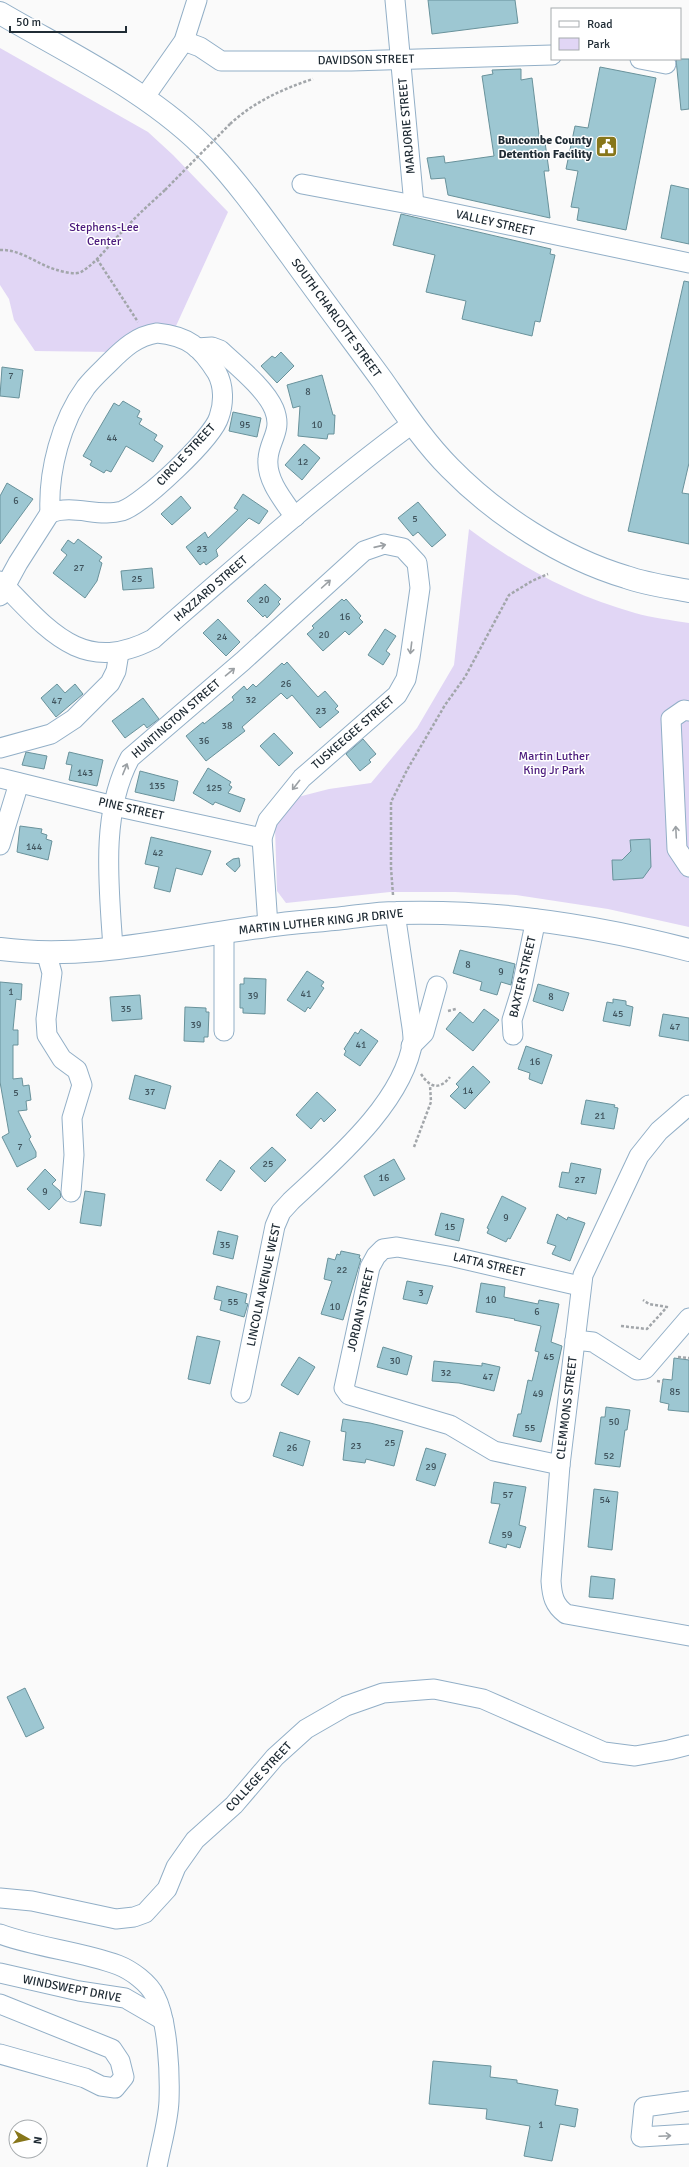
<svg xmlns="http://www.w3.org/2000/svg" width="689" height="2167" viewBox="0 0 689 2167" font-family="Signika,sans-serif">
<rect width="100%" height="100%" fill="#fafafa"/>
<!-- green -->
<g fill="#e1d6f5">
<path d="M0,48l148,84 25,23 55,57 -52,114 -27,2 -36,24 -78,-1 -21,-31 -5,-21 -9,-14z"/>
<path d="M469,529c53,39 102,66 166,84 17,5 36,7 54,10v304l-81,-18 -92,-14 -61,-3h-65l-104,11 -9,-12 -2,-63 19,-30 35,-9 42,-6 46,-55 37,-63z"/>
</g>
<!-- building -->
<g fill="#9dc7d2" stroke="#69929b">
<path d="M428,0h87l3,23 -86,11z"/>
<path d="M676,59h13v50l-8,1z"/>
<path d="M600,67l56,11 -30,152 -49,-10 2,-12 -8,-1 7,-36 -12,-2 9,-43 13,2z"/>
<path d="M521,69v11l11,-2 8,65 5,-1 4,29h-5l6,47 -102,-23 -3,-17 -14,1 -4,-21 17,-2 1,7 49,-7 -12,-80 11,-2 -1,-4z"/>
<path d="M671,185l18,4v55l-28,-6z"/>
<path d="M401,214l150,35 -1,5 5,1 -15,67 -5,-1 -3,15 -70,-17 4,-18 -40,-9 9,-37 -42,-10z"/>
<path d="M684,281l5,1v181l-7,30 7,1v50l-61,-13z"/>
<path d="M281,352l13,14 -17,17 -16,-17 11,-10 3,2z"/>
<path d="M2,367l21,3 -4,28 -19,-2z"/>
<path d="M322,375l11,40h2l-1,19h-6l-1,5 -29,-3 2,-30 -7,2 -6,-23z"/>
<path d="M123,401l17,10 -3,6 5,2 -3,5 18,11 -3,5 9,6 -10,16 -27,-16 -15,26 -5,-2 -2,3 -14,-8 2,-4 -9,-5 31,-53 5,3z"/>
<path d="M233,412l28,6 -4,19 -28,-6z"/>
<path d="M304,444l16,14 -18,22 -17,-15z"/>
<path d="M7,483l26,16 -33,45v-48z"/>
<path d="M243,494l25,17 -9,13 -10,-6 -33,32 2,6 -12,9 -2,-3 -4,3 -14,-18 19,-15 3,6 30,-28 -4,-2z"/>
<path d="M181,496l10,12 -19,17 -11,-11z"/>
<path d="M418,502l28,33 -14,12 -14,-15 -5,4 -15,-18z"/>
<path d="M78,539l24,18 -3,4 3,2 -5,18 -12,17 -32,-25 14,-18 -6,-5 7,-10 6,4z"/>
<path d="M152,568l2,20 -31,2 -2,-19z"/>
<path d="M265,584l16,15 -3,3 2,2 -13,14 -2,-3 -2,2 -16,-16z"/>
<path d="M342,599l2,2 2,-2 15,17 -2,2 4,4 -14,13 -4,-4 -2,2 -20,18 -16,-17 7,-6 -2,-2z"/>
<path d="M218,619l22,23 -14,14 -23,-23z"/>
<path d="M385,629l11,7 -10,15 4,3 -7,11 -15,-10z"/>
<path d="M287,662l31,35 7,-6 13,15 -3,3 4,3 -19,16 -28,-33 -5,4 -6,-6 -39,34 3,4 -39,30 -20,-25 17,-14 1,2 30,-24 -2,-3 12,-11 3,4 6,-6 3,3 26,-24 2,2z"/>
<path d="M57,684l8,9 10,-9 8,10 -27,23 -15,-19z"/>
<path d="M143,698l16,21 -12,9 -3,-4 -19,14 -13,-17z"/>
<path d="M274,733l19,20 -14,13 -19,-20z"/>
<path d="M363,739l13,15 -7,6 2,2 -11,9 -14,-17z"/>
<path d="M26,752l21,4 -3,13 -22,-4z"/>
<path d="M69,752l34,8 -6,26 -28,-6 3,-15 -6,-1z"/>
<path d="M208,768l23,14 -2,3 3,2 -4,6 17,6 -5,13 -25,-10 -2,3 -20,-12z"/>
<path d="M140,771l38,10 -4,20 -39,-9z"/>
<path d="M20,826l22,3 -1,4 6,2 -1,4 6,2 -4,19 -31,-8z"/>
<path d="M151,837l60,14 -9,24 -26,-7 -6,24 -16,-4 5,-21 -14,-3z"/>
<path d="M650,839l1,28 -8,11 -30,2 -1,-20h10l9,-9 -1,-11z"/>
<path d="M239,858l1,8 -5,6 -9,-8 7,-5z"/>
<path d="M460,950l55,14 -4,21 -10,-3 -4,13 -17,-5 2,-8 -29,-9z"/>
<path d="M307,971l17,11 -3,4 3,2 -14,21 -2,-2 -3,5 -18,-12z"/>
<path d="M244,978l22,1 -1,35 -22,-1v-5h-3v-24h4z"/>
<path d="M0,982l22,2 -1,16 -5,-1 -3,31h5v15h-5v34l9,-1 1,8 6,-1 2,15 -5,1 1,9 -9,1 13,26 -2,2 7,13v5l-19,10 -15,-30 7,-4 -9,-51z"/>
<path d="M538,984l31,9 -6,18 -30,-10z"/>
<path d="M140,995l2,24 -30,2 -2,-24z"/>
<path d="M613,999l13,2v4l7,2 -3,19 -27,-5 4,-19 6,1z"/>
<path d="M185,1007l21,1v4h3l-1,25h-4v5l-20,-1z"/>
<path d="M484,1009l15,11 -26,31 -27,-22 14,-17 13,11z"/>
<path d="M663,1014l26,4v23l-30,-5z"/>
<path d="M361,1029l17,12 -18,25 -16,-11 2,-4 -2,-2 11,-17 3,2z"/>
<path d="M526,1046l26,9 -10,29 -13,-5 1,-6 -12,-4z"/>
<path d="M473,1066l17,16 -25,27 -15,-13 9,-9 -3,-3z"/>
<path d="M135,1075l36,11 -6,23 -36,-10z"/>
<path d="M317,1092l19,18 -12,12 -3,-4 -10,11 -15,-14z"/>
<path d="M586,1100l29,5 -1,2 4,1 -4,21 -33,-5z"/>
<path d="M272,1147l14,13 -21,22 -15,-14z"/>
<path d="M394,1159l11,20 -31,17 -10,-20z"/>
<path d="M220,1160l15,11 -14,20 -15,-11z"/>
<path d="M571,1163l30,6 -5,25 -37,-7 3,-15 7,1z"/>
<path d="M45,1169l11,11 -4,4 8,7 1,6 -12,13 -22,-21z"/>
<path d="M85,1191l20,3 -4,32 -21,-3z"/>
<path d="M502,1196l24,12 -16,31 -2,-1 -2,4 -19,-9 2,-4 -2,-1z"/>
<path d="M441,1213l23,6 -5,22 -24,-6z"/>
<path d="M557,1214l10,6 1,-3 17,6 -15,38 -18,-7 4,-8 -9,-3z"/>
<path d="M218,1231l20,5 -5,23 -20,-5z"/>
<path d="M341,1251l19,4 -1,3 2,1 -18,61 -22,-6 11,-33 -8,-2 4,-21 7,2 2,-6 3,1z"/>
<path d="M407,1281l26,5 -6,18 -24,-5z"/>
<path d="M481,1283l24,4 -1,10 34,7 1,-4 20,4 -8,38 11,4 -21,96 -28,-6 5,-22h3l7,-34 4,1 7,-29 -4,-1 6,-25 -27,-6 1,-1 -39,-7z"/>
<path d="M217,1286l30,8 -2,9 3,1 -4,13 -24,-7 2,-9 -8,-2z"/>
<path d="M197,1336l23,5 -10,43 -22,-5z"/>
<path d="M383,1347l29,9 -5,19 -30,-8z"/>
<path d="M299,1357l16,10 -17,28 -17,-10z"/>
<path d="M674,1358l15,2v52l-21,-2 1,-6 -9,-2 3,-23 9,1z"/>
<path d="M434,1361l48,5v-3l18,4 -6,24 -35,-8 -27,-2z"/>
<path d="M606,1407l24,3 -3,20h-2l-5,37 -25,-3 6,-47h4z"/>
<path d="M343,1419l27,4 33,8 -9,35 -28,-7 -1,4 -22,-3 3,-28 -5,-1z"/>
<path d="M280,1432l30,9 -7,25 -30,-10z"/>
<path d="M426,1448l20,6 -11,32 -19,-6z"/>
<path d="M494,1482l32,5 -7,38 7,2 -6,21 -13,-4 -1,4 -17,-5 11,-39 -9,-1z"/>
<path d="M594,1489l24,3 -6,58 -24,-3z"/>
<path d="M591,1576l24,3 -2,20 -24,-2z"/>
<path d="M25,1688l19,40 -18,9 -19,-40z"/>
<path d="M433,2061l58,5 -1,11 27,3v3l41,7 -3,15 23,4 -3,18 -15,-3 -8,37 -28,-5 6,-30 -44,-7 1,-10 -58,-5z"/>
</g>
<g fill="none" stroke-linecap="round" stroke-linejoin="round">
<defs>
<g id="minor">
<path d="M395,0l19,205"/>
<path d="M184,41l16,6 21,14h130l201,-6"/>
<path d="M640,59l26,5"/>
<path d="M144,98l40,-57 13,-41"/>
<path d="M302,184l112,21 275,58"/>
<path d="M157,333c31,3 44,14 60,40 7,13 7,30 2,44 -6,21 -76,87 -97,94 -23,7 -48,-7 -72,2 -2,-42 11,-92 36,-126 7,-9 16,-17 24,-25 14,-14 27,-26 47,-29z"/>
<path d="M197,348l15,-1 8,3c16,15 45,38 54,59 9,22 -5,31 -6,50 -2,21 15,41 27,58"/>
<path d="M0,581c47,47 81,96 153,58 85,-74 169,-149 260,-216"/>
<path d="M0,596l18,-33 32,-50"/>
<path d="M689,711l-5,-1 -13,9 6,130 12,18"/>
<path d="M0,748l51,-14 23,-15 36,-36 6,-12 3,-18"/>
<path d="M0,778l114,28 148,32"/>
<path d="M0,845l19,-62"/>
<path d="M224,932v99"/>
<path d="M113,948c-4,-61 -13,-134 17,-190l113,-97 121,-110 20,-7 19,4 14,15 3,25 -10,70 -4,21 -9,16 -95,83 -34,42 -6,18 6,88"/>
<path d="M46,952l6,21 -6,46 1,16 15,24 15,11 5,15 -10,33 2,37 -3,37"/>
<path d="M513,1035l-1,-15 9,-29 15,-72"/>
<path d="M411,1046l13,-13 13,-47"/>
<path d="M689,1105l-30,26 -20,25 -56,119 -23,190 -9,116c1,15 3,24 15,33l123,22"/>
<path d="M575,1340l18,2 44,28 8,-1 44,-51"/>
<path d="M241,1393l34,-167 6,-14 10,-11c44,-41 113,-99 122,-161 0,-6 -1,-13 -2,-19l-16,-108"/>
<path d="M560,1465l-66,-14 -44,-26 -101,-30 -5,-7 26,-121 6,-11 7,-7 14,-2 57,10 126,29"/>
<path d="M0,1898l32,3 84,18 18,-2 11,-4 22,-24 9,-22 19,-27 39,-35 41,-48 31,-28 40,-23 37,-13 51,-4 49,10 121,53 31,4 34,-6 20,-5"/>
<path d="M0,1934c38,14 80,17 118,31 13,5 31,18 37,31 13,24 15,78 14,105 -1,22 -8,44 -12,66"/>
<path d="M0,1973l79,18 46,7 38,22"/>
<path d="M0,2004l112,45 8,12 4,16 -9,11 -14,-2 -16,-8 -85,-24"/>
<path d="M689,2101l-45,6 -3,30 48,-3"/>
</g>
<g id="major">
<path d="M0,13c72,42 153,80 211,141 30,32 55,68 80,102 30,42 61,83 91,124 21,30 42,62 68,88 46,47 112,90 176,109 20,7 42,10 63,14"/>
<path d="M0,949c88,12 180,-12 267,-23 25,-4 51,-5 76,-8 18,-2 35,-5 53,-5 99,-3 197,12 293,37"/>
</g>
</defs>
<!-- minor casing -->
<use href="#minor" stroke="#92afc7" stroke-width="21"/>
<!-- major casing -->
<use href="#major" stroke="#92afc7" stroke-width="24"/>
<!-- path -->
<g stroke="#a2a6aa" stroke-width="2.5" stroke-dasharray="3 2" stroke-linecap="butt">
<path d="M230,124c24,-22 52,-35 83,-45"/>
<path d="M0,250c21,-1 38,15 57,20 7,2 18,5 24,2 17,-10 28,-28 42,-41 13,-15 28,-28 42,-41"/>
<path d="M97,259l41,63"/>
<path d="M393,895l-2,-27v-66l16,-32 38,-65 20,-28 44,-82 23,-14 16,-7"/>
<path d="M448,1011l8,-2"/>
<path d="M421,1074c9,14 19,16 29,3"/>
<path d="M414,1147l17,-45 -1,-17"/>
<path d="M621,1326l26,3 20,-22 -18,-3 -6,-4"/>
<path d="M678,1357l11,1"/>
<path d="M657,1381l6,1"/>
</g>
<!-- minor -->
<use href="#minor" stroke="#fff" stroke-width="19"/>
<!-- major -->
<use href="#major" stroke="#fff" stroke-width="22"/>
<!-- path-bridge -->
<path stroke="#a2a6aa" stroke-width="2.5" stroke-dasharray="3 2" stroke-linecap="butt" d="M165,190l65,-66"/>
</g>
<!-- one-way arrows -->
<defs><path id="oneway-shaft" d="M-6 0H5M1.5-3L5.5 0L1.5 3" fill="none" stroke-width="1.6" stroke-linecap="round" stroke-linejoin="round"/></defs>
<g stroke="#9ba0a4">
<use href="#oneway-shaft" transform="translate(380 546) rotate(-13)"/>
<use href="#oneway-shaft" transform="translate(326 584) rotate(-42)"/>
<use href="#oneway-shaft" transform="translate(411 648) rotate(97)"/>
<use href="#oneway-shaft" transform="translate(230 672) rotate(-40)"/>
<use href="#oneway-shaft" transform="translate(125 769) rotate(-68)"/>
<use href="#oneway-shaft" transform="translate(296 785) rotate(128)"/>
<use href="#oneway-shaft" transform="translate(676 832) rotate(-93)"/>
<use href="#oneway-shaft" transform="translate(665 2136) rotate(-3)"/>
</g>
<!-- icons -->
<defs>
<symbol id="civic-square" viewBox="-11 -11 22 22"><rect x="-9" y="-9" width="18" height="18" rx="4" fill="#87761a" stroke="#fff"/><path d="M-.6-6.5H3V-4.5H.6V-3L4-1V1h2V6H-6V1h2V-1L-.6-3ZM-1.2 2.5V6h2.4V2.5Z" fill="#fff"/></symbol>
</defs>
<g fill-rule="evenodd">
<use href="#civic-square" x="594" y="134" width="25" height="25"/>
</g>
<g text-anchor="middle" dominant-baseline="central" stroke-width="3" stroke-linejoin="round" paint-order="stroke">
<!-- number labels -->
<g font-size="10" fill="#3f535c">
<text x="11" y="376">7</text>
<text x="308" y="392">8</text>
<text x="245" y="425">95</text>
<text x="317" y="425">10</text>
<text x="112" y="438">44</text>
<text x="303" y="462">12</text>
<text x="16" y="501">6</text>
<text x="415" y="519">5</text>
<text x="202" y="549">23</text>
<text x="79" y="568">27</text>
<text x="137" y="579">25</text>
<text x="264" y="600">20</text>
<text x="345" y="617">16</text>
<text x="324" y="635">20</text>
<text x="222" y="637">24</text>
<text x="286" y="684">26</text>
<text x="251" y="700">32</text>
<text x="57" y="701">47</text>
<text x="321" y="711">23</text>
<text x="227" y="726">38</text>
<text x="204" y="741">36</text>
<text x="85" y="773">143</text>
<text x="157" y="786">135</text>
<text x="214" y="788">125</text>
<text x="34" y="847">144</text>
<text x="158" y="853">42</text>
<text x="468" y="965">8</text>
<text x="501" y="972">9</text>
<text x="11" y="992">1</text>
<text x="306" y="994">41</text>
<text x="253" y="996">39</text>
<text x="551" y="997">8</text>
<text x="126" y="1009">35</text>
<text x="618" y="1014">45</text>
<text x="196" y="1025">39</text>
<text x="675" y="1027">47</text>
<text x="361" y="1045">41</text>
<text x="535" y="1062">16</text>
<text x="468" y="1091">14</text>
<text x="150" y="1092">37</text>
<text x="16" y="1093">5</text>
<text x="600" y="1116">21</text>
<text x="20" y="1147">7</text>
<text x="268" y="1164">25</text>
<text x="384" y="1178">16</text>
<text x="580" y="1180">27</text>
<text x="45" y="1192">9</text>
<text x="506" y="1218">9</text>
<text x="450" y="1227">15</text>
<text x="225" y="1245">35</text>
<text x="342" y="1270">22</text>
<text x="421" y="1293">3</text>
<text x="491" y="1300">10</text>
<text x="233" y="1302">55</text>
<text x="335" y="1307">10</text>
<text x="537" y="1312">6</text>
<text x="549" y="1357">45</text>
<text x="395" y="1361">30</text>
<text x="446" y="1373">32</text>
<text x="488" y="1377">47</text>
<text x="675" y="1392">85</text>
<text x="538" y="1394">49</text>
<text x="614" y="1422">50</text>
<text x="530" y="1428">55</text>
<text x="390" y="1443">25</text>
<text x="356" y="1446">23</text>
<text x="292" y="1448">26</text>
<text x="609" y="1456">52</text>
<text x="431" y="1467">29</text>
<text x="508" y="1495">57</text>
<text x="605" y="1500">54</text>
<text x="507" y="1535">59</text>
<text x="541" y="2125">1</text>
</g>
<!-- street labels -->
<g font-size="12" fill="#202c35" stroke="#fff">
<text transform="translate(366 60) rotate(-1)">DAVIDSON STREET</text>
<text transform="translate(407 126) rotate(-95)">MARJORIE STREET</text>
<text transform="translate(495 223) rotate(13)">VALLEY STREET</text>
<text transform="translate(336 318) rotate(54)">SOUTH CHARLOTTE STREET</text>
<text transform="translate(186 455) rotate(-47)">CIRCLE STREET</text>
<text transform="translate(211 589) rotate(-41)">HAZZARD STREET</text>
<text transform="translate(176 719) rotate(-41)">HUNTINGTON STREET</text>
<text transform="translate(353 733) rotate(-41)">TUSKEEGEE STREET</text>
<text transform="translate(131 809) rotate(13)">PINE STREET</text>
<text transform="translate(321 922) rotate(-6)">MARTIN LUTHER KING JR DRIVE</text>
<text transform="translate(523 977) rotate(-77)">BAXTER STREET</text>
<text transform="translate(489 1265) rotate(13)">LATTA STREET</text>
<text transform="translate(264 1285) rotate(-78)">LINCOLN AVENUE WEST</text>
<text transform="translate(361 1310) rotate(-77)">JORDAN STREET</text>
<text transform="translate(567 1408) rotate(-83)">CLEMMONS STREET</text>
<text transform="translate(259 1777) rotate(-47)">COLLEGE STREET</text>
<text transform="translate(72 1989) rotate(11)">WINDSWEPT DRIVE</text>
</g>
<!-- poi labels -->
<g font-size="12" font-weight="bold" fill="#202c35" stroke="#fff" text-anchor="end">
<text x="592" y="140">Buncombe County<tspan x="592" dy="14">Detention Facility</tspan></text>
</g>
<!-- park labels -->
<g font-size="12" fill="#4b1a7c" stroke="#fff">
<text x="104" y="227">Stephens-Lee<tspan x="104" dy="14">Center</tspan></text>
<text x="554" y="756">Martin Luther<tspan x="554" dy="14">King Jr Park</tspan></text>
</g>
</g>
<!-- legend -->
<rect x="551" y="8" width="130" height="52" fill="#ffffff" stroke="#a6abae"/>
<rect x="559" y="21" width="20" height="6" fill="#ffffff" stroke="#a6abae"/>
<text x="587" y="28" font-size="12" fill="#202c35">Road</text>
<rect x="559" y="38" width="20" height="12" fill="#e1d6f5" stroke="#a6abae"/>
<text x="587" y="48" font-size="12" fill="#202c35">Park</text>
<!-- north arrow -->
<g transform="translate(28 2139) rotate(98)"><circle r="19" fill="#ffffff" stroke="#a6abae"/>
<path d="M0-3L7 15L0 10L-7 15Z" fill="#87761a"/>
<text y="-6" font-size="11" font-weight="bold" text-anchor="middle" fill="#202c35">N</text>
</g>
<!-- scale -->
<path d="M10 26v6h116v-6" fill="none" stroke="#202c35" stroke-width="2"/>
<text x="16" y="26" font-size="12" fill="#202c35" stroke="#ffffff" stroke-width="3" paint-order="stroke">50 m</text>
</svg>
